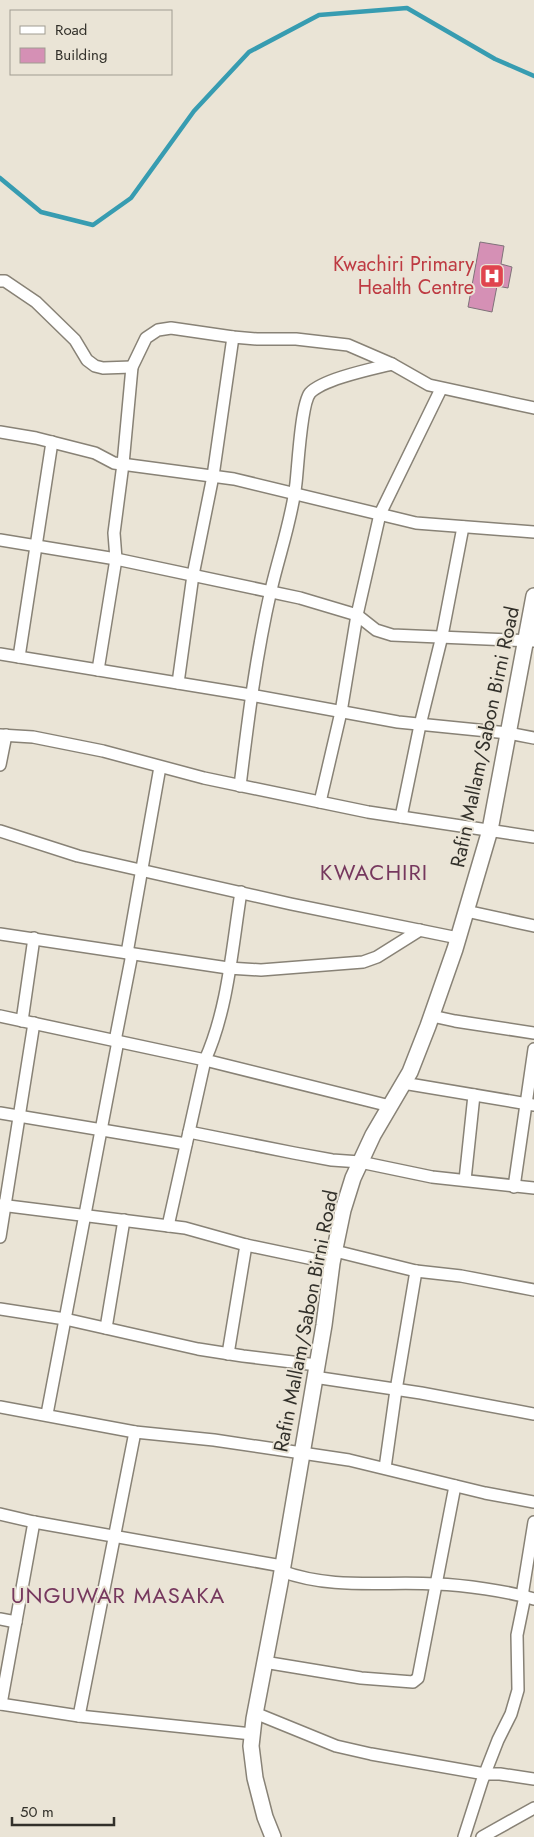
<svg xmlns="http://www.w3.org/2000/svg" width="534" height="1837" viewBox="0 0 534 1837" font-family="Jost,sans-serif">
<rect width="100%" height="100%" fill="#eae4d6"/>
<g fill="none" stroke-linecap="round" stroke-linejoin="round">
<!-- stream -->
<path stroke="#379cb1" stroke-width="4.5" d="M0,178l41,34 52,13 38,-27 63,-87 55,-59 70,-37 88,-7 88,51 39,17"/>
</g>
<!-- building -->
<path fill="#d590b5" stroke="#7f7279" d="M480,242l24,4 -3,18 11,3 -4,21 -11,-2 -5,26 -24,-5z"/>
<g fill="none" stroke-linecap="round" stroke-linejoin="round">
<defs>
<g id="minor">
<path d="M0,281h5l31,21 39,38 12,20 8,6 8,2 29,-1"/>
<path d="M0,432l36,6 59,15 19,10 120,16 182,44 118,9"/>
<path d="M0,540l116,19 184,39 57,17 19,15 16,5 142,6"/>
<path d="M0,654l251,41 147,27 110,11 26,5"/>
<path d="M19,657l33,-215"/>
<path d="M98,670l18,-111 -2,-26 9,-69 9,-97 14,-29 12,-8 13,-2 62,9 24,2h39l52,6 44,19 37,21 105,23"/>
<path d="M178,683l15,-108 20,-99 20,-139"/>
<path d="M0,735l33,2 70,14 101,27 164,34 166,25"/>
<path d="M0,765l6,-30"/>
<path d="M240,786c8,-66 16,-131 31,-196 8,-35 21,-71 25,-107 2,-17 5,-79 14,-90 13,-14 62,-24 82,-29"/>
<path d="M320,802l21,-90 16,-97 23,-101 61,-125"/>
<path d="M401,817l19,-92 22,-89 21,-109"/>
<path d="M0,831l78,25 213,48 167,34"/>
<path d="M466,911l68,15"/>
<path d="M0,934l228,34 33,2 102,-8 14,-5 43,-27"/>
<path d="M127,953l33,-186"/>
<path d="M0,1016l205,44 185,46"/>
<path d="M432,1016l23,5 79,12"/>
<path d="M22,1021l12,-83"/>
<path d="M115,1041l17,-87"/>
<path d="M403,1083l131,22"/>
<path d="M0,1113l186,31"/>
<path d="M189,1132l105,21 38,7 28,2 72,15 102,11"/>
<path d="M465,1180l9,-85"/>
<path d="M514,1187l20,-138"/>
<path d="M0,1205l185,23 61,17 86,18"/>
<path d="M168,1226l37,-166c23,-51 27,-112 36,-168"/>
<path d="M0,1237l34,-214"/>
<path d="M335,1251l81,20 45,5 73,14"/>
<path d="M0,1309l65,10 133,30 45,7 74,9"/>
<path d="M106,1328l18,-108"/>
<path d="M228,1354l18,-109"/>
<path d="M314,1377l107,16 113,21"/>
<path d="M0,1407l135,25 79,8 135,20 136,33 49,9"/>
<path d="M47,1414l71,-373"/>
<path d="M385,1468l11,-78 20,-119"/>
<path d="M0,1514l34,8 248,44"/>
<path d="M281,1571c52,19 102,10 155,13 28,1 71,7 98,15"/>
<path d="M522,1596l12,-74"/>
<path d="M0,1619l16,3"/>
<path d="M264,1662l97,16 52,4 5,-4 37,-192"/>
<path d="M0,1704l79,12 173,18"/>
<path d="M1,1704l33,-182"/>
<path d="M255,1713l81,33 35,8 114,20h15l34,5"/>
<path d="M79,1716l56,-284"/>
<path d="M464,1837l18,-56 16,-41 13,-26 7,-24 -1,-55 8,-39"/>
<path d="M482,1837l52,-29"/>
</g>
<path id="tertiary" d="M273,1837l-8,-20 -10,-39 -4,-32 3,-27 26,-136 44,-258 8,-62 11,-53 10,-32 20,-43 37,-63 18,-46 27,-77 35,-119 44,-234"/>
</defs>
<!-- minor casing -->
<use href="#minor" stroke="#888276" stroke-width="14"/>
<!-- tertiary casing -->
<use href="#tertiary" stroke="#888276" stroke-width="18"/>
<!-- minor -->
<use href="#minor" stroke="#fff" stroke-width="11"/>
<!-- tertiary -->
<use href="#tertiary" stroke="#fff" stroke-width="15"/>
</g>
<!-- icons -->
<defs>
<symbol id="hospital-square" viewBox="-11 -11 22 22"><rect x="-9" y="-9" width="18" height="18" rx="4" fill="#e0444e" stroke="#eae4d6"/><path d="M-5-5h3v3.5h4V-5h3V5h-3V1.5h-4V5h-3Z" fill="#fff"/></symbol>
</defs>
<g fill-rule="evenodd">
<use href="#hospital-square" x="478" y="262" width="28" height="28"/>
</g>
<g text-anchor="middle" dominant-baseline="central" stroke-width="4" stroke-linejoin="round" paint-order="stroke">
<!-- health labels -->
<g font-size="20" fill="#be3a42" stroke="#eae4d6" text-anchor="end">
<text x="474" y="264">Kwachiri Primary<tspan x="474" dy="23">Health Centre</tspan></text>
</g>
<!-- street labels -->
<g font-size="20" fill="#32302a" stroke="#eae4d6">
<text transform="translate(485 737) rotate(-78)">Rafin Mallam/Sabon Birni Road</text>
<text transform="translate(306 1321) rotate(-79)">Rafin Mallam/Sabon Birni Road</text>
</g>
<!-- quarter labels -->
<g font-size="22" letter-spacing="1" fill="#76385e" stroke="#eae4d6">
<text x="374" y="872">KWACHIRI</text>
<text x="118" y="1595">UNGUWAR MASAKA</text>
</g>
</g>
<!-- legend -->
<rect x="10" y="10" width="162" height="65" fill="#eae4d6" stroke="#a09c91"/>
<rect x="20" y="26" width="25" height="8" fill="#ffffff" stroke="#a09c91"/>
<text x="55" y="35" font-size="15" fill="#32302a">Road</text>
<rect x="20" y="48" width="25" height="15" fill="#d590b5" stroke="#a09c91"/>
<text x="55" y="60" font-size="15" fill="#32302a">Building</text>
<!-- scale -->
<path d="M12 1817v8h102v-8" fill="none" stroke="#32302a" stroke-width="2.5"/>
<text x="20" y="1817" font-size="15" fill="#32302a" stroke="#eae4d6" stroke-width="4" paint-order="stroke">50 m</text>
</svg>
